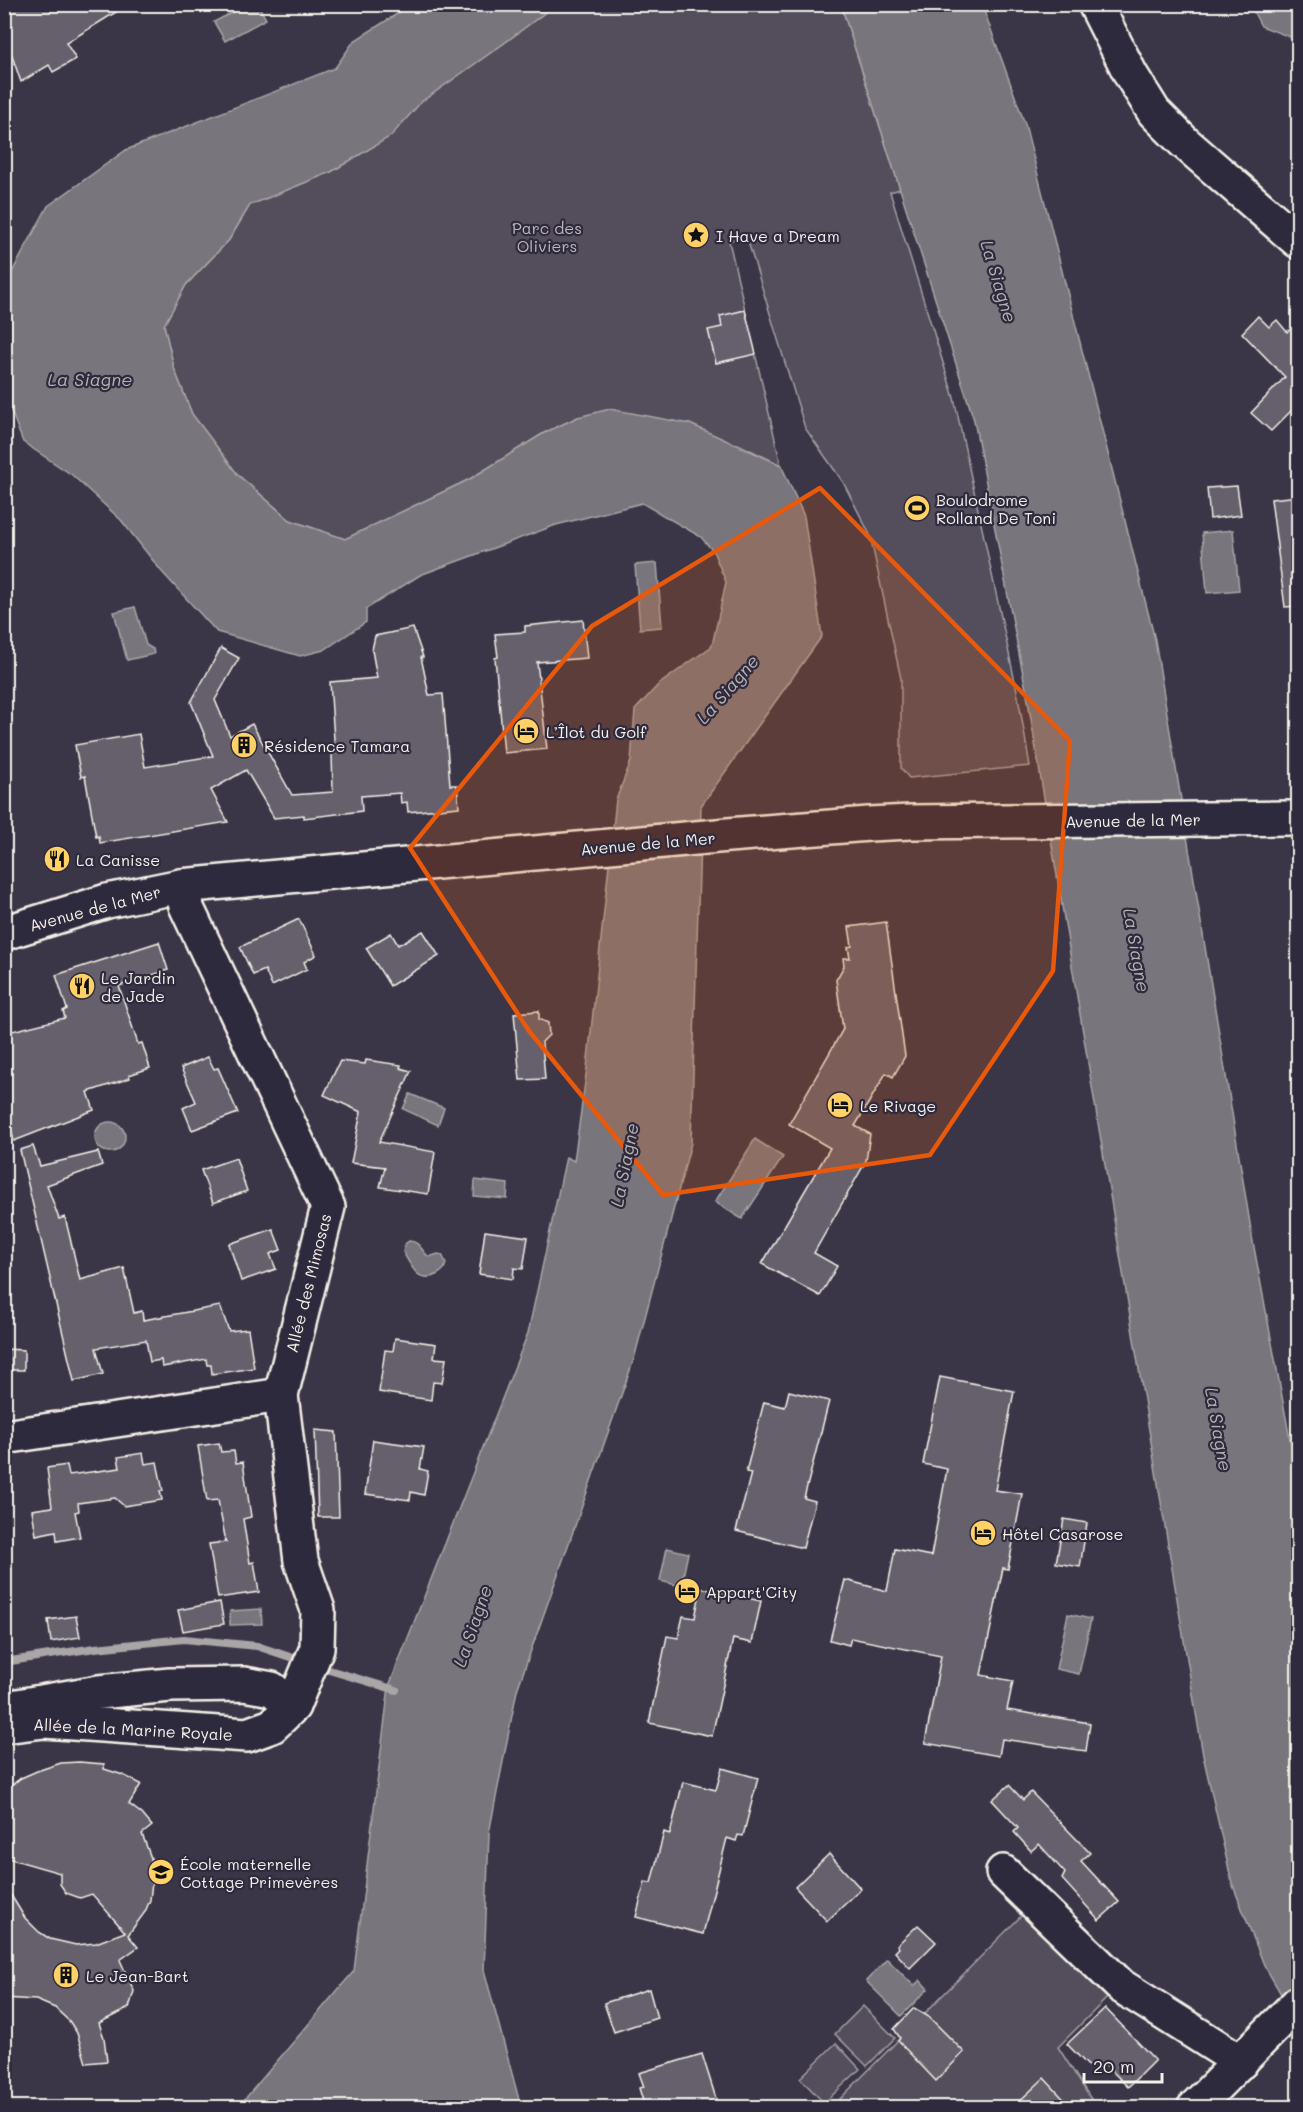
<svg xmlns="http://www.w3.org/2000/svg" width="1303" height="2112" viewBox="0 0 1303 2112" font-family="Mali,sans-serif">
<rect width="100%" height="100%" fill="#3b3647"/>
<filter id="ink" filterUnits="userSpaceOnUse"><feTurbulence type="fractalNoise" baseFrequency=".0167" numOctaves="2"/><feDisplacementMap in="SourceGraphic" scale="12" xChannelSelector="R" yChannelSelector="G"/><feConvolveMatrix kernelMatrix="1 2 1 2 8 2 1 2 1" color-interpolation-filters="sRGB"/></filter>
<g filter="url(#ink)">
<!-- green -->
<g fill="#534e5c" stroke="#a4a0a2" stroke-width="1.5">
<path d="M555,5h286l59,184 -10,3 64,206 63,293 13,75 -121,12 -8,-10v-89l-31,-144 -27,-53 -38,-54 -59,-193 -17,6 52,224 -43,-21 -160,-27 -34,16 -74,46 -125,60 -55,-19 -52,-45 -46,-61 -18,-46 -10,-43 22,-40 43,-45 21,-35 81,-33 59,-36 31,-34 82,-58z"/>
<path d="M1029,1908l83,85 -54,54 38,60 -265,1z"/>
<path d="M863,2006l32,32 -28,28 -32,-32z"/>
<path d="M836,2043l24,26 -36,34 -24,-25z"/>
</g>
<!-- water -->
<g fill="#78747b" stroke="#aaa6a7" stroke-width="1.5">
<path d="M246,5h12l8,14 -41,22 -11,-19z"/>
<path d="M411,5h144l-52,39 -82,58 -30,34 -60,36 -81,33 -21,35 -43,45 -22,40 10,43 18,46 46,61 52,45 55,19 125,-60 74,-46 34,-16 32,-8 80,15 91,41 23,51 18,120 -121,170 -10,337 -57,216 -117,331 -28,143 -5,137 37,137h-283l116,-136 35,-285 139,-353 38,-176 8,4 13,-93 29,-268 15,-39 4,-51 23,-25 54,-39 14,-64 -13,-31 -12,-14 -59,-34 -86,22 -136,50 -54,34v13l-42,28 -24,6 -83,-24 -55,-60 -41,-52 -49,-45 -49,-33 -18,-47 -1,-108 44,-81 78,-56 209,-82 19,-27z"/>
<path d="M841,5h141l43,119 130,516 98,602 45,240v541l-34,-58 -32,-82 -29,-128 -176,-1060 -53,-275z"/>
<path d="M1250,5h48v35l-37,-14z"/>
<path d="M1233,530l6,60 -32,3 -5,-60z"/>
<path d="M657,563l5,64 -22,2 -5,-64z"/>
<path d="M135,607l11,38 7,4 1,5 -27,6 -13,-48z"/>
<path d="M410,1094l34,14 -6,17 -35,-16z"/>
<circle cx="110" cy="1137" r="15"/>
<path d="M755,1139l28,18 -41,62 -27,-17z"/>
<path d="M475,1180l33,4 -1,15 -33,-3z"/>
<path d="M409,1241c11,0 12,10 20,16l9,-3 4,1 4,8c-1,6 -3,8 -8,11 -20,11 -26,-7 -35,-22l2,-8z"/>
<path d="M667,1548l21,5 -7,33 -21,-5z"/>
<path d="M261,1609l1,15 -32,1v-14z"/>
<path d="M1068,1614l23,5 -12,55 -23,-5z"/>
<path d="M887,1959l27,27 6,-6 8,9 -27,27 -35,-35z"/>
</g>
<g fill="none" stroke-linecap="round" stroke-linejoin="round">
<!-- stream -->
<g stroke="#aaa6a7" stroke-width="8">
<path d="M4,1662l91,-14 89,-9 73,7 48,16"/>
<path d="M319,1667l77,23"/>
</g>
</g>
<!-- building -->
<g fill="#65616c" stroke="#f4f1e8" stroke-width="1.5">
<path d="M12,4h117l-63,39 10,16 -23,13 -4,-7 -28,17 -10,-29 -7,3v-47z"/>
<path d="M745,310l11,44 -40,9 -8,-33 14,-3 -2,-11z"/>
<path d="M1258,316l11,11 8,-7 10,12 12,-11v82l-28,28 -20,-18 34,-36 -43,-44z"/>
<path d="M1237,486l4,29 -31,4 -3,-31z"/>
<path d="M1299,496v110l-14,1 -14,-108z"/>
<path d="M583,620l4,38 -50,4 10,87 -43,4 -9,-95 3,-1 -3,-23 30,-2v-6z"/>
<path d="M413,628l10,29h-2l8,38 14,-1 7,91h7l2,22 -51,5 -1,-10 -6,1 -1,-10 -39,3 1,15 -58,7v-3l-30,3 -28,-48 -35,20 17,32 -128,21 -1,-7 -3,1 -11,-61 -4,1 -6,-32 64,-11 6,33 68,-11 -22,-54 30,-54 18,10 -24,42 15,36 22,-12 40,71 41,-3 -1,-39h3l-5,-71 47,-4 -5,-28 3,-14z"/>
<path d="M299,919l17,36 -12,7 3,7 -35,17 -7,-16 -12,5 -13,-28z"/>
<path d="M886,922l19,134 -12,21 -7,-4 -31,53 15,8 -4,27 -52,92 23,13 -17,30 -58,-32 68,-116 -41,-24 54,-95 -7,-49 8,-14 -1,-8h7l-2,-11 4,-1 -3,-19z"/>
<path d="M423,931l16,25 -49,30 -24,-38 25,-15 7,12z"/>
<path d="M159,942l9,28 -49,16 19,58 4,-1 8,25 -21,7 1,3 -42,14 6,18 -80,31 -10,-39v-69l61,-15 -2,-7 4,-2 -11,-34z"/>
<path d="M539,1011v8l9,4 1,12 -7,7 3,37 -25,1 -6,-67z"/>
<path d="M208,1057l6,12 4,-1 20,45 -46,17 -9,-22 13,-6 -15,-34z"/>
<path d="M366,1060l35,5 -1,3 11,3 -32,71 56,10 -7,42 -48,-7 5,-20 -34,-4 10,-51 -37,-17 16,-34 25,3z"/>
<path d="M33,1146l7,20 58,-14 4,13 -55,20 12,34 6,-2 15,63 44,-12 10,45 8,-2 1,9 77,-14 9,25 19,-2 6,39 -42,6 -1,-9h-4l-1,-6 -44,8 -1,-7 -11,2 -4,-22 -50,8 7,26 -29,7 -54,-231z"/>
<path d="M236,1158l11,33 -34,12 -12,-33z"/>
<path d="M273,1229l8,21 -11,4 6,15 -35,12 -12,-37z"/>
<path d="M485,1231l43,6 -5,32 -9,-1 -1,11 -34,-5z"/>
<path d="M395,1338l41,6 -2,14 12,1 -4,24 -9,-1 -2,18 -52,-8 6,-42 8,1z"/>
<path d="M4,1349l20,1v20h-20z"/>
<path d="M940,1377l74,14 -19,99 27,4 -14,75 -5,-1 -22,107 32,6 -6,29 83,13 -4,28 -84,-12 -3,17 -74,-13 16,-87 -90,-18 -2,7 -19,-5 15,-60 42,11 8,-42 36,7 16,-87 -24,-5z"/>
<path d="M789,1391l40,10 -25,97 11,3 -12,47 -67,-17 15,-58 -5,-1 18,-70 21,5z"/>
<path d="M315,1430l21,2 3,85h-21z"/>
<path d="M373,1440l51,7 -4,22 8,2 -4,24 -13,-3 -1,8 -45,-6z"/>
<path d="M219,1443l2,9 13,-1 2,12 7,-1 8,55 -8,2 7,44 4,-1 5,30 -41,6 -9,-54 17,-2 -8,-42 -11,1 -9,-55z"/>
<path d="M143,1453l2,11 12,-2 6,29h-3l2,9 -38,6 -9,-8 -37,5 1,8 -4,1 5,25 -23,4 -1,-10 -20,4 -4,-25 20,-3 -5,-39 20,-3 2,10 51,-7 -2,-11z"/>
<path d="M1064,1519l23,4 -7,44 -24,-4z"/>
<path d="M701,1588l60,13 -9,42 -19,-4 -21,97 -63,-13 18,-87 11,2 5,-22 12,2z"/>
<path d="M220,1602l4,22 -41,7 -5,-21z"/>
<path d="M76,1616l4,21 -29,5 -3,-22z"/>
<path d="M79,1762l25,2v5l19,6 18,9 -12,20 13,10 10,12 -10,8 9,24 2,14 -3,28 -5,12 -17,23 10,12 -18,13 14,31 -5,17 -30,15 5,15 3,23 -21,2 -9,-30 -7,-11 -15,-14 -19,-8 -32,-2v-114l21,34 14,14 11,7 26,6 20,-2 29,-11 -33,-38 -12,4 -14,-5 -6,-9v-11l-56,-16v-66l17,-13 16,-7 24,-8z"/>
<path d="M722,1768l36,10 -15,58 -5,-1 -2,6 -9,-3 -24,96 -67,-17 9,-35 6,1 13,-51 6,2 13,-52 33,8z"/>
<path d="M1009,1785l14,15 8,-8 59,61 -9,8 38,41 -20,18 -37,-41 3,-6 -26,-29 -8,7 -17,-19 4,-4 -26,-28z"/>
<path d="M829,1854l32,35 -34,32 -32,-34z"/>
<path d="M918,1925l18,17 -26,26 -15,-16 4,-4 -2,-3z"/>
<path d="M649,1989l8,29 -43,14 -10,-29z"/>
<path d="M914,2008l15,9 35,35 -28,29 -38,-40 2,-3 -6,-9z"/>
<path d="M1105,2008l50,52 -27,27 -23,-23 -10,9 -28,-29z"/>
<path d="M702,2054l17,54h-74l-6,-20 5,-1 -5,-14z"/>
<path d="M1044,2078l28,30h-60z"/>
</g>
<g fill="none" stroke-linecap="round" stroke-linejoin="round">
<defs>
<g id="minor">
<path d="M4,1437l277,-42"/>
<path d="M12,1707l87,-15 71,-7 74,-1 28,5 21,17"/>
<path d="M4,1726l40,-5 203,14 25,-9 21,-20 24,-58 1,-38 -17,-49 -20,-166 47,-188 -142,-301 -5,-20"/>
<path d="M1003,1872l118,114 120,76"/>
<path d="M1194,2108l104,-105"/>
</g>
<g id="major">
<path d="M1095,4l36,71 23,37 30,30 114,99"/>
<path d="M4,933l103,-32 74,-15 547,-51 141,-11 42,-2 387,-4"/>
</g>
</defs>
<!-- minor casing -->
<use href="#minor" stroke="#f4f1e8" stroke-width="38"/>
<!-- major casing -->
<use href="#major" stroke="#f4f1e8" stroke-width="38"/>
<!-- minor -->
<use href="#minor" stroke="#2f2a3d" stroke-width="33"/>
<!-- major -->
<use href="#major" stroke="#2f2a3d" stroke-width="33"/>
</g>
</g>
<!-- marked area -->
<path fill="#e8590c" fill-opacity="0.2" stroke="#e8590c" stroke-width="4.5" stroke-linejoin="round" d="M820,488l250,253 -17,230 -123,184 -267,40 -134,-164 -119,-183 182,-222z"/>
<!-- icons -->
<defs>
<symbol id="sight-disc" viewBox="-11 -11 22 22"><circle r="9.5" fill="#ffd166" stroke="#2f2a3d"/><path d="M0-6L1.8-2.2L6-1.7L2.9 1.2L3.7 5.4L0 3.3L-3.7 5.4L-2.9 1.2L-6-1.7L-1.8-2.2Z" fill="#111"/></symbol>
<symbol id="stadium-disc" viewBox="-11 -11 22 22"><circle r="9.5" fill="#ffd166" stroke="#2f2a3d"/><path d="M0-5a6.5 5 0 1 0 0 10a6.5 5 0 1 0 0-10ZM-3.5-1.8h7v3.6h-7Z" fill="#111"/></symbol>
<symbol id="hotel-disc" viewBox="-11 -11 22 22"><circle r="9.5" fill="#ffd166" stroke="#2f2a3d"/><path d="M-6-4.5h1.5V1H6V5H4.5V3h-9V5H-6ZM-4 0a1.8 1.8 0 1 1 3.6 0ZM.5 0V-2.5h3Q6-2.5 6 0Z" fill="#111"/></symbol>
<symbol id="building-disc" viewBox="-11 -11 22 22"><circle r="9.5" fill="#ffd166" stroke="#2f2a3d"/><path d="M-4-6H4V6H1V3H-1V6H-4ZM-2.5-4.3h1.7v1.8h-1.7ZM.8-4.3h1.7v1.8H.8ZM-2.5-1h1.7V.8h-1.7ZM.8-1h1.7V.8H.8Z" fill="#111"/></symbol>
<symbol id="restaurant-disc" viewBox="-11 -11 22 22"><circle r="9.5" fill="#ffd166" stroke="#2f2a3d"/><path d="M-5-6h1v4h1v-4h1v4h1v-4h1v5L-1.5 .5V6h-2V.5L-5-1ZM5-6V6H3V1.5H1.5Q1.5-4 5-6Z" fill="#111"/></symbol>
<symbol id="school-disc" viewBox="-11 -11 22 22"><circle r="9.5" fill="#ffd166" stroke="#2f2a3d"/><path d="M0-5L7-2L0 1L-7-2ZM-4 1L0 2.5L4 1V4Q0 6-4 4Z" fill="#111"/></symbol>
</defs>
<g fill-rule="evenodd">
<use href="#sight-disc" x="681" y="220" width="30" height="30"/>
<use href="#stadium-disc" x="902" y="493" width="30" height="30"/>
<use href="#hotel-disc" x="511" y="716" width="30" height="30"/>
<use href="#building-disc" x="229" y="730" width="30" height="30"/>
<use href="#restaurant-disc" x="42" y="844" width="30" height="30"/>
<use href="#restaurant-disc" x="67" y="971" width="30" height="30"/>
<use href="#hotel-disc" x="825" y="1090" width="30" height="30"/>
<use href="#hotel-disc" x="968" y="1518" width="30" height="30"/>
<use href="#hotel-disc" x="672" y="1576" width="30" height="30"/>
<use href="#school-disc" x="146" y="1857" width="30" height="30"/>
<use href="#building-disc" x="51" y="1960" width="30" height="30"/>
</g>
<g text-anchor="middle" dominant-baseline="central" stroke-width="4.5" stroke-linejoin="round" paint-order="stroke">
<!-- park labels -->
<g font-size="16" fill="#bcb8b7" stroke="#2f2a3d">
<text x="547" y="227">Parc des<tspan x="547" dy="18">Oliviers</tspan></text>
</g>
<!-- poi labels -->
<g font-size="16" fill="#f4f1e8" stroke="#2f2a3d" text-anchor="start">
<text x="716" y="235">I Have a Dream</text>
<text x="936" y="499">Boulodrome<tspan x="936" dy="18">Rolland De Toni</tspan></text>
<text x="546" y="731">L’Îlot du Golf</text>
<text x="264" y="745">Résidence Tamara</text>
<text x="76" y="859">La Canisse</text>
<text x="101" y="977">Le Jardin<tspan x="101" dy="18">de Jade</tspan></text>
<text x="860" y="1105">Le Rivage</text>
<text x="1002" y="1533">Hôtel Casarose</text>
<text x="706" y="1591">Appart'City</text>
<text x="180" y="1863">École maternelle<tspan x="180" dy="18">Cottage Primevères</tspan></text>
<text x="86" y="1975">Le Jean-Bart</text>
</g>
<!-- street labels -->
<g font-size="16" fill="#f4f1e8" stroke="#2f2a3d">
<text transform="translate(1133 820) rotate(-1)">Avenue de la Mer</text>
<text transform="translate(648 843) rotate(-5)">Avenue de la Mer</text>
<text transform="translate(95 908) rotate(-15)">Avenue de la Mer</text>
<text transform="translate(308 1283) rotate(-76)">Allée des Mimosas</text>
<text transform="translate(133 1729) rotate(3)">Allée de la Marine Royale</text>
</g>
<!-- water labels -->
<g font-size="18" font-style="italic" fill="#b6b2b2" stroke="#2f2a3d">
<text transform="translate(999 281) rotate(73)">La Siagne</text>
<text x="90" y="379">La Siagne</text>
<text transform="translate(727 689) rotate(-49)">La Siagne</text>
<text transform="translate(1137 950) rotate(80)">La Siagne</text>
<text transform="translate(624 1165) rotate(-79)">La Siagne</text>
<text transform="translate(1219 1429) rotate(80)">La Siagne</text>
<text transform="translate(472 1626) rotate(-71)">La Siagne</text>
</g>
</g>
<!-- margin -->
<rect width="1303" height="2112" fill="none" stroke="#2f2a3d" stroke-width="24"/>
<rect x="12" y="12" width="1279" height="2088" fill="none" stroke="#f4f1e8" stroke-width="2" filter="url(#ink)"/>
<!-- scale -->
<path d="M1084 2073v9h78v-9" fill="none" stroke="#f4f1e8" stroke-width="3"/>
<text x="1093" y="2073" font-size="18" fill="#f4f1e8" stroke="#2f2a3d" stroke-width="4.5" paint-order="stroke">20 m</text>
</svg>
